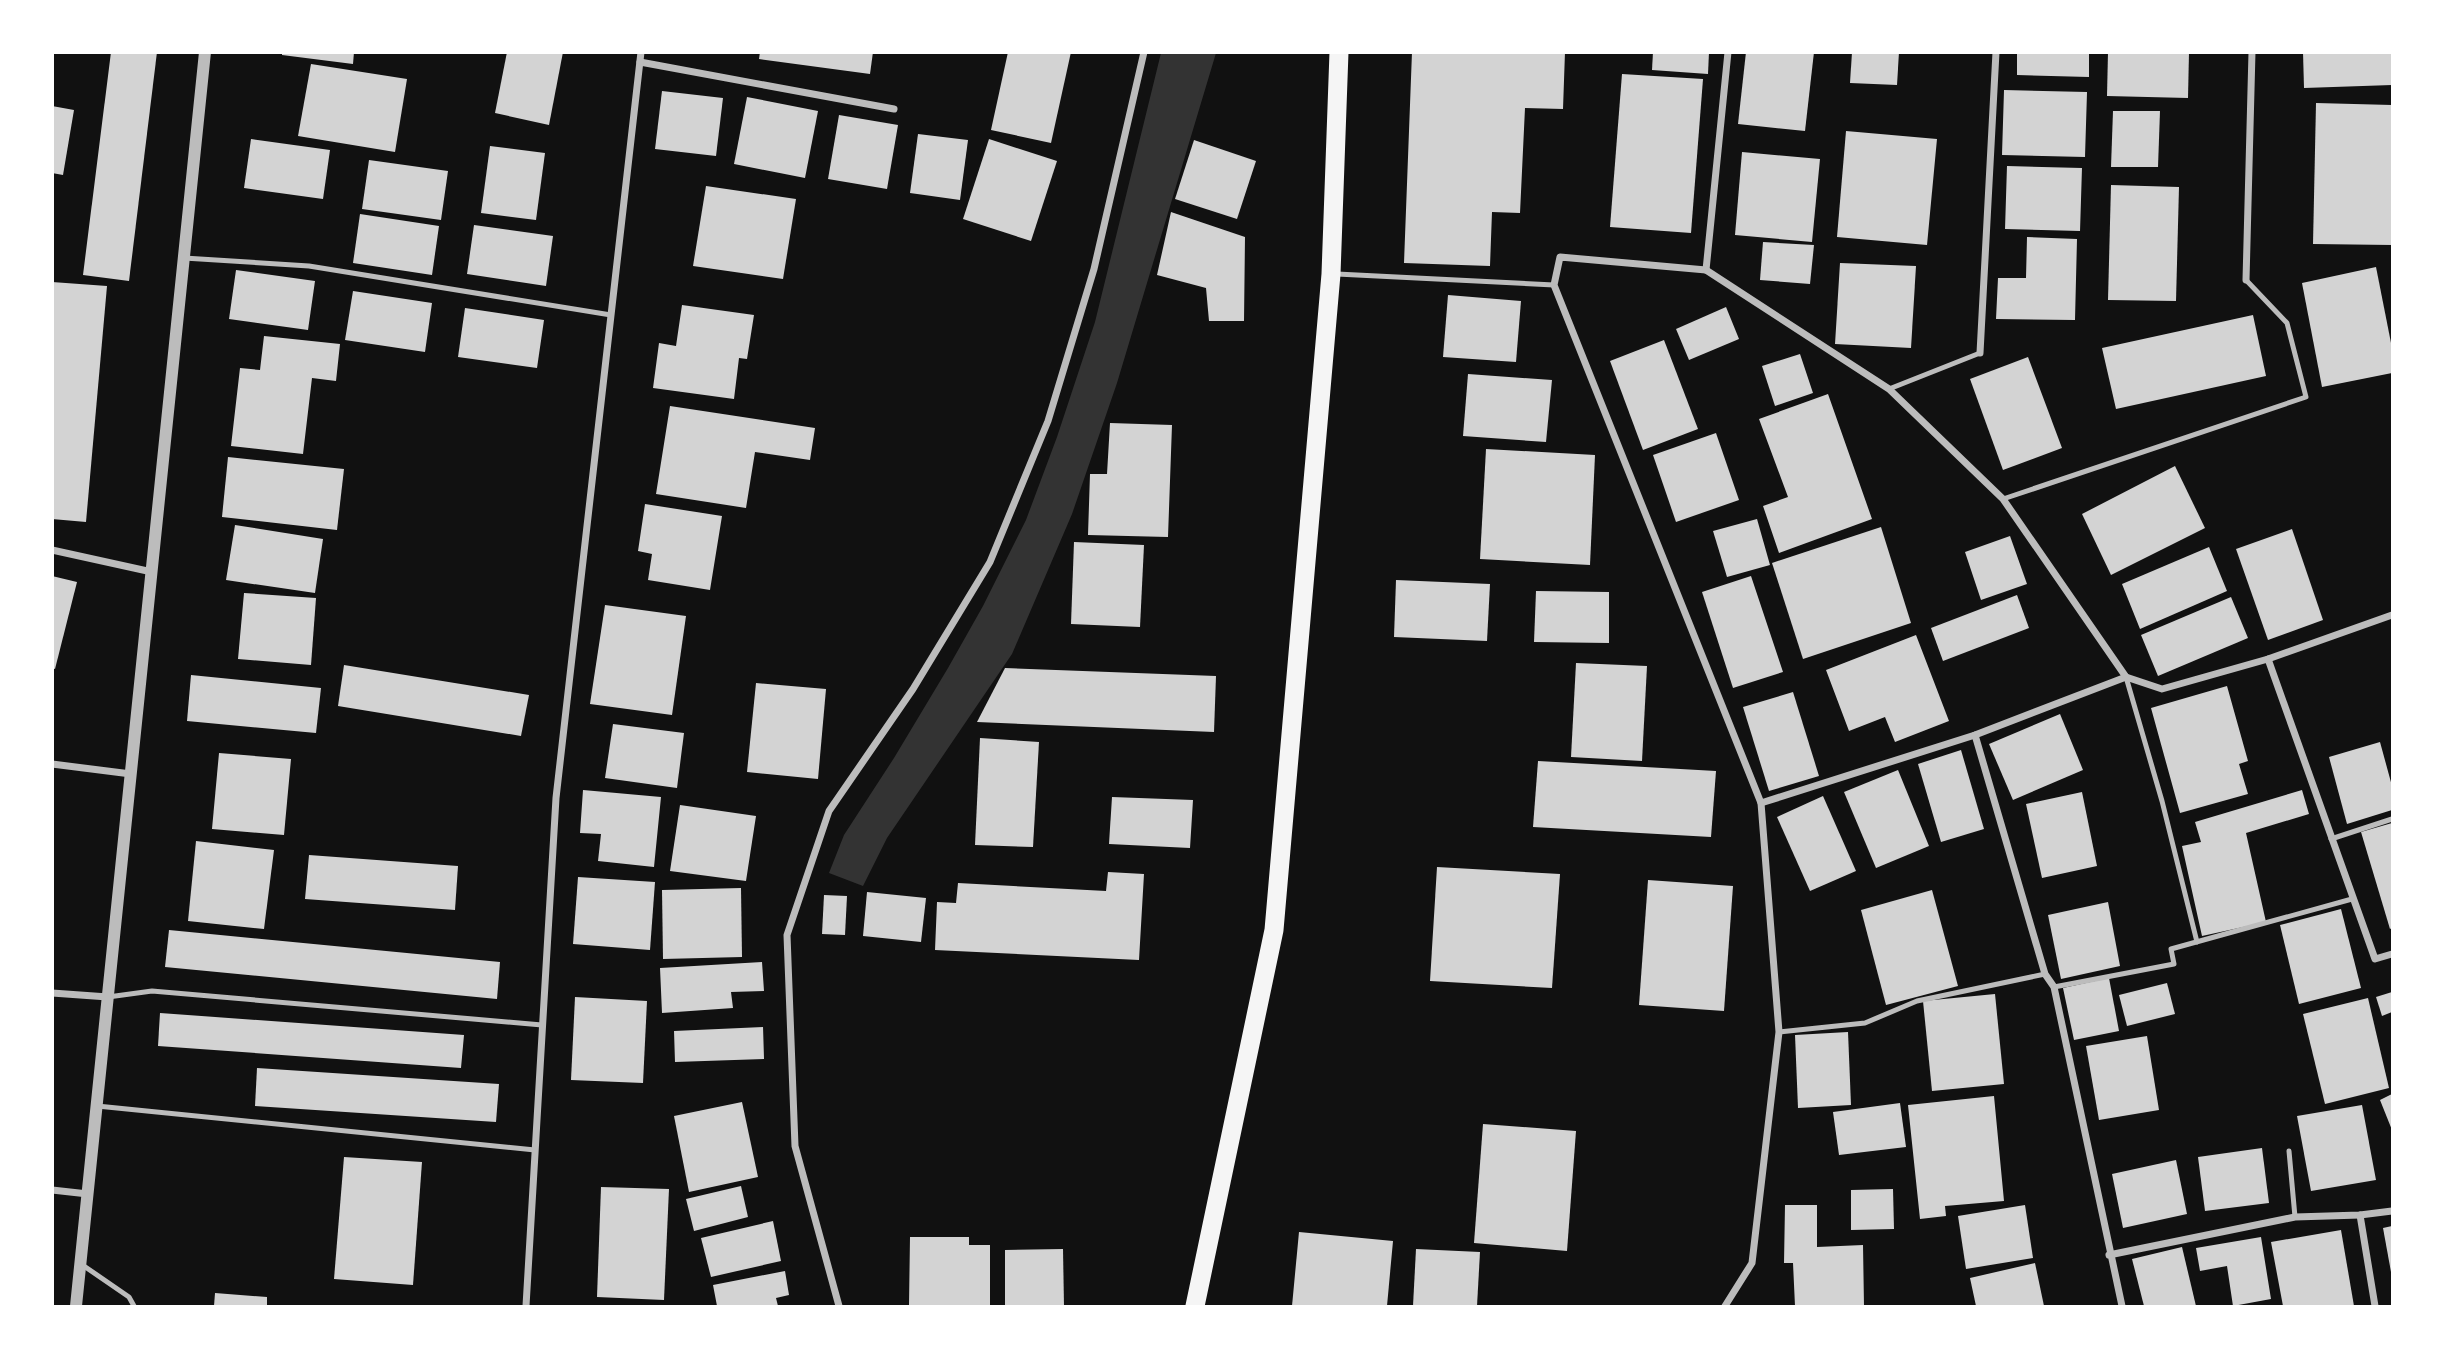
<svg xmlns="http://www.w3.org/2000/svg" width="2445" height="1359" viewBox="0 0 2445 1359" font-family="Signika,sans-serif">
<rect width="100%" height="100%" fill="#111"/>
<!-- water -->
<path fill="#333" d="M1161,53h55l-99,330 -45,131 -60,140 -125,184 -24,48 -34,-13 15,-38 50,-77 54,-90 35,-62 43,-86 31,-83 38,-115z"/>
<!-- building -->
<g fill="#d3d3d3">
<path d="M111,52h46l-28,229 -46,-6z"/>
<path d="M282,52h72l-1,12 -71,-9z"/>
<path d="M507,52h56l-14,73 -54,-12z"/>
<path d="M760,52h113l-3,22 -111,-15z"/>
<path d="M1008,52h63l-20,91 -60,-13z"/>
<path d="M1412,52h153l-2,57 -38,-1 -5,105 -28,-1 -2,54 -86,-3z"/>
<path d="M1653,52h56l-1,22 -56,-4z"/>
<path d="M1746,52h68l-9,79 -67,-7z"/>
<path d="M1852,52h47l-2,33 -47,-2z"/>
<path d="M2017,52h72v25l-72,-2z"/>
<path d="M2108,52h81l-1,46 -81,-2z"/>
<path d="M2303,52h89v33l-88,3z"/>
<path d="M311,64l96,15 -12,73 -97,-16z"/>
<path d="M1622,74l81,5 -12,154 -81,-6z"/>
<path d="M2004,90l83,2 -2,65 -83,-2z"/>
<path d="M662,91l61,7 -7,58 -61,-7z"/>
<path d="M747,97l71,14 -13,67 -71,-14z"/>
<path d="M2316,103l76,2v140l-79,-1z"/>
<path d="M52,106l22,4 -11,65 -11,-2z"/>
<path d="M2113,111h47l-2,56h-47z"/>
<path d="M839,115l59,10 -11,64 -59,-10z"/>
<path d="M1846,131l91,8 -10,106 -90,-8z"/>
<path d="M918,134l50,6 -8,60 -50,-7z"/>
<path d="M251,139l79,11 -7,49 -79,-11z"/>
<path d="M989,139l68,22 -26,80 -68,-22z"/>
<path d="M1194,140l62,21 -19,58 -62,-20z"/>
<path d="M490,146l55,7 -9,67 -55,-7z"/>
<path d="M1742,152l78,7 -8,83 -77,-7z"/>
<path d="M369,160l79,11 -7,49 -79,-11z"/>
<path d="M2007,166l75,2 -2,63 -75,-2z"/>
<path d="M2111,185l68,2 -3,114 -68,-1z"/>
<path d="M706,186l90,13 -13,80 -90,-13z"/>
<path d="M1171,212l74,25 -1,84h-35l-3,-33 -49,-13z"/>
<path d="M360,214l79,12 -7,49 -79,-12z"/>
<path d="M474,225l79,11 -7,50 -79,-12z"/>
<path d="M2027,237l50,2 -2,81 -79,-1 2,-41h28z"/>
<path d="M1763,242l51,3 -4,39 -50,-4z"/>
<path d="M1840,263l76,3 -5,82 -76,-4z"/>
<path d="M2376,267l16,81v25l-70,14 -20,-104z"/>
<path d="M236,270l79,11 -7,49 -79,-11z"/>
<path d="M52,282l55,4 -21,236 -34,-3z"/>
<path d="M353,291l79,12 -7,49 -80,-12z"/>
<path d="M1448,295l73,6 -5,61 -73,-5z"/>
<path d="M682,305l72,10 -7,44 -8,-1 -5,41 -81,-11 6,-45 17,3z"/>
<path d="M1726,307l13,32 -50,21 -13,-31z"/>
<path d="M465,308l79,12 -7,48 -79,-11z"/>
<path d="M2253,315l13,61 -150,33 -14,-61z"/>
<path d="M264,336l76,8 -4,37 -24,-3 -9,76 -72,-8 9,-78 20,2z"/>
<path d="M1664,340l34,89 -55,21 -33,-89z"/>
<path d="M1800,354l13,39 -38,13 -13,-40z"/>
<path d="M2028,357l34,91 -59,22 -33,-91z"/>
<path d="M1468,374l84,6 -6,62 -83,-6z"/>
<path d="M1828,394l44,125 -93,34 -16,-47 25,-9 -29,-78z"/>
<path d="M670,406l145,22 -5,32 -55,-8 -9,56 -90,-14z"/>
<path d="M1110,423l62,2 -4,112 -80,-2 2,-61h17z"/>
<path d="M1716,433l23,67 -63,22 -23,-67z"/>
<path d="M1486,449l109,6 -5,110 -110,-6z"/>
<path d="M228,457l116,12 -7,61 -115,-13z"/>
<path d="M2175,466l30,62 -94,47 -29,-61z"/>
<path d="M645,504l77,12 -12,74 -62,-10 4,-26 -14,-3z"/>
<path d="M1757,519l13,46 -43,12 -14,-46z"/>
<path d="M235,525l88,14 -8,54 -89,-13z"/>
<path d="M1881,527l30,96 -108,36 -31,-96z"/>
<path d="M2292,529l31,91 -55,20 -32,-91z"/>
<path d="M2010,536l17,48 -46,16 -16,-48z"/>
<path d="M1074,542l70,3 -4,82 -69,-3z"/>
<path d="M2209,547l18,44 -87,38 -18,-45z"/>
<path d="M52,576l25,6 -22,87 -3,-1z"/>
<path d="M1751,576l32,96 -50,16 -31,-96z"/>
<path d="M1396,580l94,4 -3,57 -93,-4z"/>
<path d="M1536,591l73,1v51l-75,-1z"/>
<path d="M244,593l72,5 -5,67 -73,-6z"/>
<path d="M2017,595l12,33 -86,33 -12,-33z"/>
<path d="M2231,597l17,41 -90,38 -17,-41z"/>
<path d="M605,605l81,11 -14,99 -82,-11z"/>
<path d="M1916,635l33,86 -54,21 -10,-25 -36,14 -23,-61z"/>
<path d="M1576,663l71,3 -5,95 -71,-4z"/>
<path d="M344,665l185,30 -8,41 -183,-30z"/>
<path d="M1005,668l211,8 -2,56 -237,-10z"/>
<path d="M191,675l130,13 -5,45 -129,-12z"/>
<path d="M756,683l70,6 -8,90 -71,-7z"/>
<path d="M2227,686l21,75 -9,3 9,30 -68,19 -29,-105z"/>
<path d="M1793,692l26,84 -50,15 -26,-84z"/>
<path d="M2060,714l23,56 -70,30 -24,-56z"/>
<path d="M613,724l71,9 -7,55 -72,-10z"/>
<path d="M980,738l59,4 -6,105 -58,-2z"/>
<path d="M2380,742l12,44v24l-45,14 -18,-67z"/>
<path d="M1961,750l23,79 -43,13 -23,-78z"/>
<path d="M219,753l72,6 -7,76 -72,-6z"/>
<path d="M1538,761l178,10 -5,66 -178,-10z"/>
<path d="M1898,770l31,76 -53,22 -32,-76z"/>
<path d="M583,790l78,7 -7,70 -56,-6 3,-27 -21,-1z"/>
<path d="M2302,790l7,24 -63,19 20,89 -64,14 -20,-90 19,-4 -6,-20z"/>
<path d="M2082,792l15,74 -55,12 -16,-74z"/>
<path d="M1823,796l33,75 -46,20 -33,-74z"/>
<path d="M1112,797l81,3 -3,48 -81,-4z"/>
<path d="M680,805l76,11 -10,65 -76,-10z"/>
<path d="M2392,823v105l-2,1 -29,-97z"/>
<path d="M196,841l78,9 -10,79 -76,-8z"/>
<path d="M309,855l149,11 -3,44 -150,-11z"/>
<path d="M1437,867l123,7 -8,114 -122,-7z"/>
<path d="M1108,872l36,2 -5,86 -204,-10 2,-48 19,1 2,-20 148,8z"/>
<path d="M578,877l77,5 -5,68 -77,-6z"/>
<path d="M1648,880l85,6 -9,125 -85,-6z"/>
<path d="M741,888l1,69 -79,2 -1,-69z"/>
<path d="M1932,890l26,96 -72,19 -25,-95z"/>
<path d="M867,892l59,6 -5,44 -58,-6z"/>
<path d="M824,895l23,1 -2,39 -23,-1z"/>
<path d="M2108,902l12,64 -59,13 -13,-64z"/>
<path d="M2341,909l20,79 -62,16 -19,-79z"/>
<path d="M169,930l331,32 -3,37 -332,-32z"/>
<path d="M762,962l2,29 -33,1 2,16 -71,5 -2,-45z"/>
<path d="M2109,978l10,53 -45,9 -11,-52z"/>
<path d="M2167,983l8,31 -48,12 -8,-31z"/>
<path d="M2392,992v20l-10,4 -6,-19z"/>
<path d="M1995,994l9,90 -72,7 -9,-90z"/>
<path d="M575,997l72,4 -4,82 -72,-3z"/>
<path d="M2368,998l21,90 -64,16 -22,-90z"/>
<path d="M160,1013l304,22 -3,33 -303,-22z"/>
<path d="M763,1027l1,32 -89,3 -1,-31z"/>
<path d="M1848,1032l3,73 -53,3 -3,-73z"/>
<path d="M2147,1036l12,74 -60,10 -13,-74z"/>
<path d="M257,1068l242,16 -3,38 -241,-16z"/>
<path d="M2392,1094v36l-12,-30z"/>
<path d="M1994,1096l10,105 -59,5 1,10 -26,3 -12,-114z"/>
<path d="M742,1102l16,75 -69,15 -15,-76z"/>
<path d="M1900,1103l6,44 -67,8 -6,-43z"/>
<path d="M2362,1105l14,75 -65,11 -14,-75z"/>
<path d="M1483,1124l93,7 -9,120 -93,-8z"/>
<path d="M2262,1148l7,55 -64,8 -7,-54z"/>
<path d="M344,1157l78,5 -9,123 -79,-6z"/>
<path d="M2176,1160l11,54 -64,14 -11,-54z"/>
<path d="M741,1186l7,31 -54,14 -8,-32z"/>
<path d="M601,1187l68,2 -5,111 -67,-3z"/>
<path d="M1893,1189l1,40 -43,1v-40z"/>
<path d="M1785,1205h32v42l46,-2 1,61h-69l-2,-43h-9z"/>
<path d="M2025,1205l8,53 -67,11 -8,-53z"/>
<path d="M773,1221l8,40 -70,16 -10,-39z"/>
<path d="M2392,1226v46h-1l-8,-44z"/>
<path d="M2341,1230l13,76h-71l-12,-64z"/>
<path d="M1299,1232l94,9 -6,65h-95z"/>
<path d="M910,1237h59v8h21v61l-81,-1z"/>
<path d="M2261,1237l10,62 -38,7 -6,-40 -27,5 -4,-23z"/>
<path d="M2182,1247l14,59h-52l-12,-47z"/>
<path d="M1063,1249l1,57h-59v-56z"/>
<path d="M1416,1249l64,3 -3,54h-64z"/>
<path d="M2035,1263l9,43h-68l-6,-28z"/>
<path d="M785,1271l4,24 -13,3 2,8h-61l-4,-21z"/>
<path d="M215,1293l52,4v9h-53z"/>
</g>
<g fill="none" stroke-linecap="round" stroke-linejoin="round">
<!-- service -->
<g stroke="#bcbcbc" stroke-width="5">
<path d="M184,258l125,8 302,49"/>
<path d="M1337,274l217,11"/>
<path d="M1889,389l91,-36"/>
<path d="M2003,499l303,-102 -19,-74 -41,-43"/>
<path d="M2126,677l36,124 35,141"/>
<path d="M2331,839l61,-20"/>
<path d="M2054,987l120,-23 -3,-15 181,-50"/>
<path d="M108,997l44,-6 390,34"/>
<path d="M1779,1032l86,-9 52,-22 128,-27"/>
<path d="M97,1106l438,44"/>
<path d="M2289,1151l6,66"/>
<path d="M81,1264l48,33 5,9"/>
</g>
<!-- minor -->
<g stroke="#bcbcbc" stroke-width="7">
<path d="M640,62l254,47"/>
<path d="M1706,270l22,-218"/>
<path d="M2246,280l6,-228"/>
<path d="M1980,353l16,-301"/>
<path d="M52,550l100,22"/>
<path d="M2268,659l107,300 17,-5"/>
<path d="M1975,735l70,239 9,13 68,319"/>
<path d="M52,764l79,10"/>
<path d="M1761,803l214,-68 151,-58"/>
<path d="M52,993l56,4"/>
<path d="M52,1190l36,4"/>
<path d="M2360,1215l15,91"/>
<path d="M2109,1255l186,-38 65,-2 32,-4"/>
<path d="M526,1306l30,-508 85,-746"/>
<path d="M839,1306l-44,-160 -8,-211 42,-124 84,-122 77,-127 58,-141 46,-152 50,-217"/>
<path d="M1725,1306l27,-43 27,-231 -18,-229 -207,-518 6,-28 146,13 183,119 114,110 123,178 36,12 106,-30 124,-44"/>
</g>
<!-- tertiary -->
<path stroke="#bcbcbc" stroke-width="12" d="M76,1306l129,-1254"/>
<!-- trunk -->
<path stroke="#f5f5f5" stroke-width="19" d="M1195,1306l79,-376 57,-656 8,-222"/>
</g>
<!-- border -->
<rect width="2445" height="1359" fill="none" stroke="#ffffff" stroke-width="108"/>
</svg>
